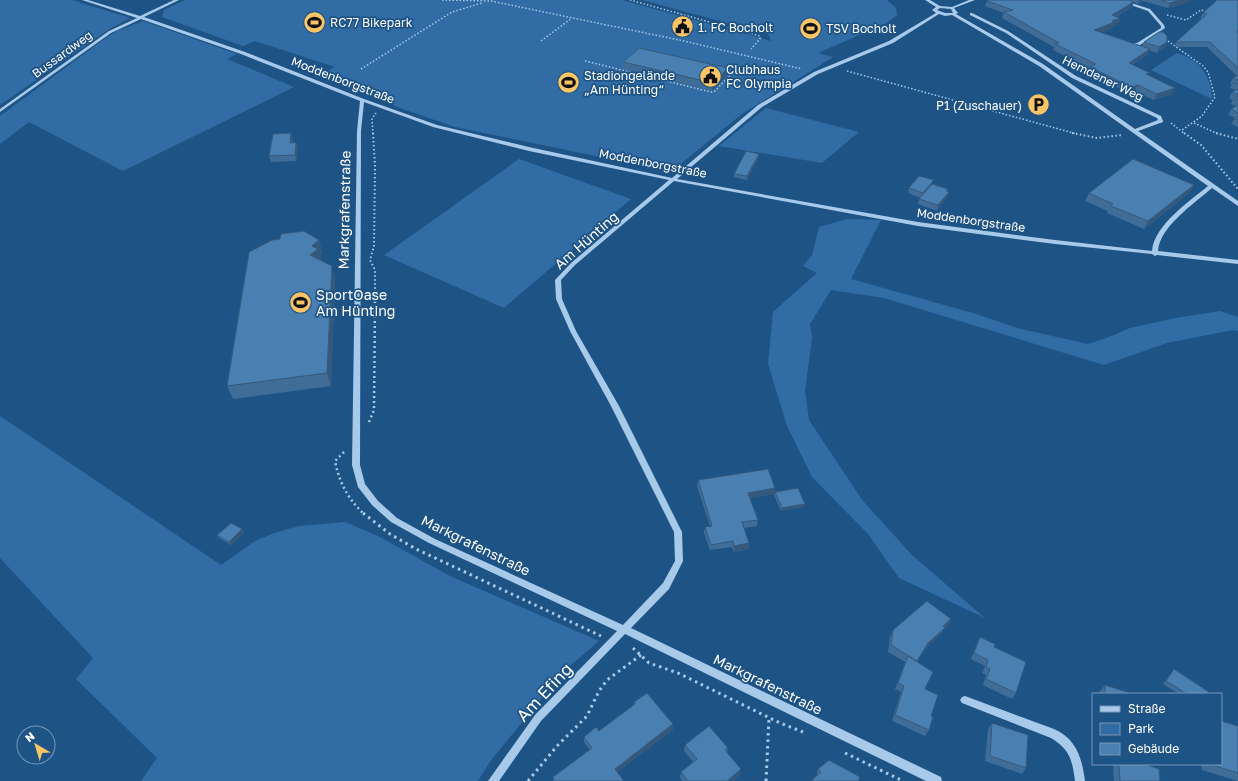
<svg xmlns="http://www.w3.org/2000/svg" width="1238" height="781" viewBox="0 0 1238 781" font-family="'Golos Text',sans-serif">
<rect width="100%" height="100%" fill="#1e5386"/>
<!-- green -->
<g fill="#316da4">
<path d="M0,0h72l58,18 -19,10 -111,77z"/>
<path d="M185,0h437l149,41 -3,-7 -126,-34h245l9,8 1,7 -10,8 -69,30 15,4 -91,57 -65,53 -13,3 -209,-43 -61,-21 -2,-8 -70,-24 13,-7 -80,-26 -12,5 -81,-29 2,-7z"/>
<path d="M143,21l94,33 -10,5 67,28 -171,84 -94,-49 -29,22v-28l103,-76 14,-9z"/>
<path d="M1177,53c22,7 34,22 35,46l-61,-29z"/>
<path d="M766,108l93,24 -37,31 -103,-17z"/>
<path d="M519,159l112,40 -127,109 -120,-53z"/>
<path d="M847,219l34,1 -30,59 122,34 44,15 71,16 21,-7 21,-9 46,-10 44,-7 18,6v14l-5,-1 -66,13 -63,22 -220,-67 -53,-8 -21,34 2,14 -7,53 4,29 54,81 49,54 73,63 -86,-40 -31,-44 -56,-57 -25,-51 -19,-62 5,-52 44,-39 -14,-7 9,-11 7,-28z"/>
<path d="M0,416l221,149 34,-24 19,-8 25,-7 46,-4 33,14 72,40 149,65 -35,30 -72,88 -14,22h-337l16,-23 -81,-79 17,-21 -93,-100z"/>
</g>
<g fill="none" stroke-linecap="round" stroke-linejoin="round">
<!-- path-far3 -->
<g stroke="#a7caea" stroke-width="1.5" stroke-dasharray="1.5 2" stroke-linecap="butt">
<path d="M442,0l49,1 193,40 118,28"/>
<path d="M630,0l130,36v3l-9,10"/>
<path d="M1167,15l19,5 15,-10 7,2"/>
<path d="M1165,39l38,27 5,6 7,25 -13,19 -20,14"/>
<path d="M541,41l31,-23"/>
<path d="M585,61l126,31 4,-1 25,-26"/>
<path d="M361,69l91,-57 30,-9"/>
<path d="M847,71l230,63"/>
<path d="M1171,123l14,11"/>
<path d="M1194,123l24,11"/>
<path d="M373,134l-1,-15 4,-6"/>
</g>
<!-- path-far2 -->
<g stroke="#a7caea" stroke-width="2" stroke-dasharray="1.5 2.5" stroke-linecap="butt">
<path d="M373,133l2,32 -1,81 -4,14 5,10v32"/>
<path d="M1072,133l25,5 25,-3"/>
<path d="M1184,133l17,12 37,44"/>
<path d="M1216,133l22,6"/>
</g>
<!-- path-far1 -->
<g stroke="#a7caea" stroke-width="2.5" stroke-dasharray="2 3" stroke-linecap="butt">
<path d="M369,422l5,-12 1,-109"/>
<path d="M344,452l-9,9c4,21 13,38 29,53"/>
</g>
<!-- path -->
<g stroke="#a7caea" stroke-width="3" stroke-dasharray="2.5 4" stroke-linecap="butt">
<path d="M363,513l27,21 26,15 185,87"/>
<path d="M633,648l16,15 29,10 102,50 23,9"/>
<path d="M845,753l58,28"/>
<path d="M528,781l29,-35 30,-30 12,-25 8,-11 34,-25"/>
<path d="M766,781l3,-63"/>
</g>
<!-- minor -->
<g fill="#a7caea" fill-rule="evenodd">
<path d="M82,0h6l52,16 34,-16h5l-35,17 101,35 119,47 73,26 92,22 143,31 86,-73 56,-33 75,-31 47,-28 -4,-3 4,-3 -11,-7h5l10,6 12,1 17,-7h6l-21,8 4,5 -2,1 87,50 92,65 23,-9 -1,-2 -85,-40 -66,-45 -36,-18v-2h2l36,18 68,45 85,40 2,5v1l-25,9 100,70v5l-26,-18c-18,16 -52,38 -54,63l80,9v4l-81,-9 -2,1 -3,-2 -97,-10 -137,-18 -244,-45 -99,84 -14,15 1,19 14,32 43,75 63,126 1,29 -14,28 -38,39 310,149 1,4h-16l-301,-147 -84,87 -42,60h-11l47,-66 82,-84 -188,-88 -38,-21 -19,-17 -14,-18 -6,-22 5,-334 3,-30 -119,-47 -100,-35 -30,14 -111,79v-3l109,-78 28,-13zM940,8l11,1 2,4h-8l-8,-3zM939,14l6,2 7,-1 87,51 169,120c-18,15 -54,39 -56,65l-97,-11 -137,-18 -241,-43 85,-72 56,-33 75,-31zM364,102l69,25 96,24 140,29 -98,83 -16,17 1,19 14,32 41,75 63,126 1,29 -12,22 -40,42 -188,-86 -38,-21 -19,-17 -13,-17 -5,-19 1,-334z"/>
<path d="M1116,0h6l28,9 14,16 1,3 -25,17h-15v-2h12l24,-15v-2l-13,-15z"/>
<path d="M965,696l89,33c23,10 28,30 31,52h-10c-3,-22 -5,-31 -24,-43l-89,-35 -2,-3 2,-3z"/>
</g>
</g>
<!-- wall -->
<g fill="#406d98">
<path d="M988,0h202l-5,3 -17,5 -25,-7 -5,3 -4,-2 -2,5 -16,10 4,1 -2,6 -4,1 -1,3 -13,5 42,13 2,-4h23l-2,5 -8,6 -8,-3 -1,4 -15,11 16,10 23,19 -18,6 -19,-9 -6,2 -42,-21 2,-4 -36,-18 1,-3 -52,-29 2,-5 -19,-7 2,-5z"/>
<path d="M1238,0v31l-1,1 1,1v94l-7,-3 4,-6 -7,-3 3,-6 5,-3 -5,-2 2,-4 -4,-2 3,-6 4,-2 -6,-2 2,-3 -2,-1 3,-6 4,-2 -30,-29h-33l2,-5 26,-24h-2l3,-5z"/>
<path d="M623,62l104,14 -15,15 -89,-22z"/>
<path d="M291,133l2,6v3h3l2,6 -2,13 -25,1 -2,-6z"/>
<path d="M759,154v3l-12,23 -13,-3v-3z"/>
<path d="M933,184l16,8 -2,5 -10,14 -19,-7 1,-5 2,-1 -13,-5 1,-5z"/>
<path d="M1190,192l-46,37 -37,-16 1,-2 -23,-10 4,-8z"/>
<path d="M280,239l39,1 3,13 -2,2 1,5 14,19 -4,107 -98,13 -6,-13z"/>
<path d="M698,480l76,14 -24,4 8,22 -1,6 -13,2 5,15 -1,6 -14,3 -2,-5 -22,3 -6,-17 1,-6 5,-1 -13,-40z"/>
<path d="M775,492l30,12 -1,3 -23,4 -7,-16z"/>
<path d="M244,533l-13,12 -12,-7 -2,-3z"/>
<path d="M951,619l-4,7 -3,3 -3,5 -16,15 -8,13 8,27 6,27 -2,14 -4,6 -33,-15 9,-29 -6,-3 10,-27 -17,-10 2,-15 3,-7z"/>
<path d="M980,637l14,10 22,46 -4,6 -29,-14 3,-10 -4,-2 3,-7 -14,-7 6,-16z"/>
<path d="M1174,669l33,25h-28l-16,-10z"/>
<path d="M1105,685l28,9h-33l-1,-2z"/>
<path d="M634,702l39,22v6l-56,42 -63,8 -1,-3 37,-27 -6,-8v-5l15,-6 35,-25z"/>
<path d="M992,723l34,45 -4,6 -37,-13 3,-32z"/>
<path d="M1238,726v55l-36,-11 -1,-6h20z"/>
<path d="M685,745l43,3 -1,5 13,22 -7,6h-50l-3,-3 1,-6 12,-10 -9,-11z"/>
<path d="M1113,764h31l16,17h-46z"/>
<path d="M818,769l42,8 -42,-2 -1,-1z"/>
</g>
<!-- shaded-wall -->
<g fill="#34597c">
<path d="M1139,0h4l-5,4z"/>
<path d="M1180,0h10l-5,3 -17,5 2,-5z"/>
<path d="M1134,2l-2,5 -23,13 3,-5z"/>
<path d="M1120,18l-2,6 -4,1 -1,3 -22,8 3,-6 18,-9z"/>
<path d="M1167,42l-2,5 -8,6 2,-6z"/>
<path d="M1150,49l-2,5 -21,15 2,-6z"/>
<path d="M728,68l-1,8 -15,15 1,-8z"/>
<path d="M1138,85l-3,6 -6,2 2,-6z"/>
<path d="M1175,88l-3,6 -18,6 3,-6z"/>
<path d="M291,133l2,6 -1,9 -2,-5z"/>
<path d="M296,142l2,6 -2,13 -1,-6z"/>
<path d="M759,154v3l-12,23v-4z"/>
<path d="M1194,185l-4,7 -46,37 4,-8z"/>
<path d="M949,192l-2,5 -10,14 1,-6z"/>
<path d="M319,240l3,13 -2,2 2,7 -12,-7 2,-9z"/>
<path d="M332,266l3,13 -4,107 -4,-13z"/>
<path d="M775,488l-1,6 -27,5 1,-6z"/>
<path d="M805,504l-1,3 -23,4 1,-3z"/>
<path d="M242,529l2,4 -13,12 -2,-3z"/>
<path d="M749,543l-1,6 -14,3v-6z"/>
<path d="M951,619l-4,7 -3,3 -3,5 -16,15 -11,19 3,-7 11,-18 15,-17z"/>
<path d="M673,724v6l-58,44v-5z"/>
<path d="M741,769l-1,6 -7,6h-6z"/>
</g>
<!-- building -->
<g fill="#4a7fb1" stroke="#34597c">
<path d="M988,0h141l5,2 -22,13 8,3 -8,3 3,1 -21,8 56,19 -21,14 21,10 -4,1 29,14 -18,6 -19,-9 -7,2 -41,-20 6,-3 -41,-20 4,-1 -55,-31 9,-2 -26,-9z"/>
<path d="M1161,0h19l-10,3z"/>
<path d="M1217,0h21v28l-1,4 1,1v35l-28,-26h-34l31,-28 -4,-1z"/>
<path d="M1159,32h4l4,4v6l-8,5 -15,-5z"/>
<path d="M639,48l89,20 -15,15 -90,-21z"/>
<path d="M1238,75v9l-5,-1 5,-3 -5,-2z"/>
<path d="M1238,89v6l-6,-3z"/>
<path d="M1238,96v4l-4,-2z"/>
<path d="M1238,105v8l-7,-4z"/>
<path d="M1238,116v4l-4,-1z"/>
<path d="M291,133l-1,10 6,-1 -1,13 -26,1 4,-22z"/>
<path d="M746,151l13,3 -12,22 -13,-2z"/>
<path d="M1133,159l61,26 -46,36 -37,-15 2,-2 -24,-11z"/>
<path d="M919,176l15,4 -11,13 -14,-5z"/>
<path d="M932,184l16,5 -2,2 3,1 -11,13 -19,-6z"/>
<path d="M304,231l15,9 -7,6 6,3 -8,6 22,11 -5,107 -100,13 22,-134 23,-12 8,-1 1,-5z"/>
<path d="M768,469l7,19 -27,5 10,27 -16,2 7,21 -15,3 -1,-5 -22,4 -6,-18 7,-1 -14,-46z"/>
<path d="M798,488l7,16 -23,4 -7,-16z"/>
<path d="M231,523l11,6 -13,13 -12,-7z"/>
<path d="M927,601l24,18 -8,7 2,2 -17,15 -11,18 -26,-16 2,-15z"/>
<path d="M980,637l15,7 -1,3 32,15 -10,31 -30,-14 4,-10 -4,-2 2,-7 -14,-7z"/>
<path d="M908,656l25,16 -8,17 13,6 -7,21 2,1 -4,13 -34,-15 9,-29 -6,-3z"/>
<path d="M1174,669l35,23 -2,2h-20l-21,-13z"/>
<path d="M1105,685l28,9h-28z"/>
<path d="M647,693l26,31 -58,45 9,12h-72l2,-2 -1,-2 39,-29 -8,-11 12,-10 3,4 36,-27 -1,-2z"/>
<path d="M1221,721l17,5v47l-29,-9h12z"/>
<path d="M992,723l36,12 -2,33 -36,-12z"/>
<path d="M709,726l19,22 -3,2 16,19 -14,12h-39l-7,-9 16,-13 -12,-14z"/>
<path d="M829,760l31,17 -2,4h-47l10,-9 -3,-3z"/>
<path d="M1119,764h25l15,5 1,12h-40z"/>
</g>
<!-- icons -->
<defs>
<symbol id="stadium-disc" viewBox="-11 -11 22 22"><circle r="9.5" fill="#f9c566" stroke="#1e5386"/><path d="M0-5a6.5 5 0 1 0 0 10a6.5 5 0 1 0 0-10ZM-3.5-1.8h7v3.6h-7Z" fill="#111"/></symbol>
<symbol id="civic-disc" viewBox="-11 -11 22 22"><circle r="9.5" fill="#f9c566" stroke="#1e5386"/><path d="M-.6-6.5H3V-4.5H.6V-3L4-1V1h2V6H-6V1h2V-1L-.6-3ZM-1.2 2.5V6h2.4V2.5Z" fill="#111"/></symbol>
<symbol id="parking-disc" viewBox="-11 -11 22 22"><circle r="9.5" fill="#f9c566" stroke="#1e5386"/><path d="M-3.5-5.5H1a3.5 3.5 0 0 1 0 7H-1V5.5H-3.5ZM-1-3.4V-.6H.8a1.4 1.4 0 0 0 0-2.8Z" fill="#111"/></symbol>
</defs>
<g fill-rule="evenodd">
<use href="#stadium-disc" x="302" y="10" width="25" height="25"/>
<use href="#civic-disc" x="670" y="14" width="25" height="25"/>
<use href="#stadium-disc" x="798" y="16" width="25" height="25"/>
<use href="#civic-disc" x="698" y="64" width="25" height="25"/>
<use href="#stadium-disc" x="556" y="70" width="25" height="25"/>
<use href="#parking-disc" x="1026" y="92" width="25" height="25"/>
<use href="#stadium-disc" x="288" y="290" width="25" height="25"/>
</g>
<g text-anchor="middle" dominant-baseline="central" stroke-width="3.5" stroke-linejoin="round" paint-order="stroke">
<!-- far-poi labels -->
<g font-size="12" fill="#fff" stroke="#1e5386" text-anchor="start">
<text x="330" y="22">RC77 Bikepark</text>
<text x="698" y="27">1. FC Bocholt</text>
<text x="826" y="28">TSV Bocholt</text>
<text x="726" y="69">Clubhaus<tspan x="726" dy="14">FC Olympia</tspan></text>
<text x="584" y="75">Stadiongelände<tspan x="584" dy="14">„Am Hünting“</tspan></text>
<text x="1022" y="105" text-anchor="end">P1 (Zuschauer)</text>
</g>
<!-- far-street labels -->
<g font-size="12" fill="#fff" stroke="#1e5386">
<text transform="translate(62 54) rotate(-36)">Bussardweg</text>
<text transform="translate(1103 78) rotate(26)">Hemdener Weg</text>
<text transform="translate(343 80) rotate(21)">Moddenborgstraße</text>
<text transform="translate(653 163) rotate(11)">Moddenborgstraße</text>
<text transform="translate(971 220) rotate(8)">Moddenborgstraße</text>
</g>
<!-- street labels -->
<g font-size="14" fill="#fff" stroke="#1e5386">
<text transform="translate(344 210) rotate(-89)">Markgrafenstraße</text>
<text transform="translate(586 240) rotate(-41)">Am Hünting</text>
<text transform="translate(476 545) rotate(26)">Markgrafenstraße</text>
<text transform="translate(768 684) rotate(26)">Markgrafenstraße</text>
</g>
<!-- poi labels -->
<g font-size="14" fill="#fff" stroke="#1e5386" text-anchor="start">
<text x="316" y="294">SportOase<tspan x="316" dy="16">Am Hünting</tspan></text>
</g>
<!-- near-street labels -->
<g font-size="17" fill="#fff" stroke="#1e5386">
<text transform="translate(544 692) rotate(-47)">Am Efing</text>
</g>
</g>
<!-- legend -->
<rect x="1092" y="693" width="130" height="72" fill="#1e5386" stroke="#7898b6"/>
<rect x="1100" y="706" width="20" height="6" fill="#a7caea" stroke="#7898b6"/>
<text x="1128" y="713" font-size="12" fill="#ffffff">Straße</text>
<rect x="1100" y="723" width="20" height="12" fill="#316da4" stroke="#7898b6"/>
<text x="1128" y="733" font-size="12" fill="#ffffff">Park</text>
<rect x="1100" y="743" width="20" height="12" fill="#4a7fb1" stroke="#7898b6"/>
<text x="1128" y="753" font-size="12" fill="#ffffff">Gebäude</text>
<!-- north arrow -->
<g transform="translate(36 745) rotate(322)"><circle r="19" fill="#1e5386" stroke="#7898b6"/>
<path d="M0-3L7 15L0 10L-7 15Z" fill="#f9c566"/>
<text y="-6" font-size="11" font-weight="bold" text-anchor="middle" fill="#ffffff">N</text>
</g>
</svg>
